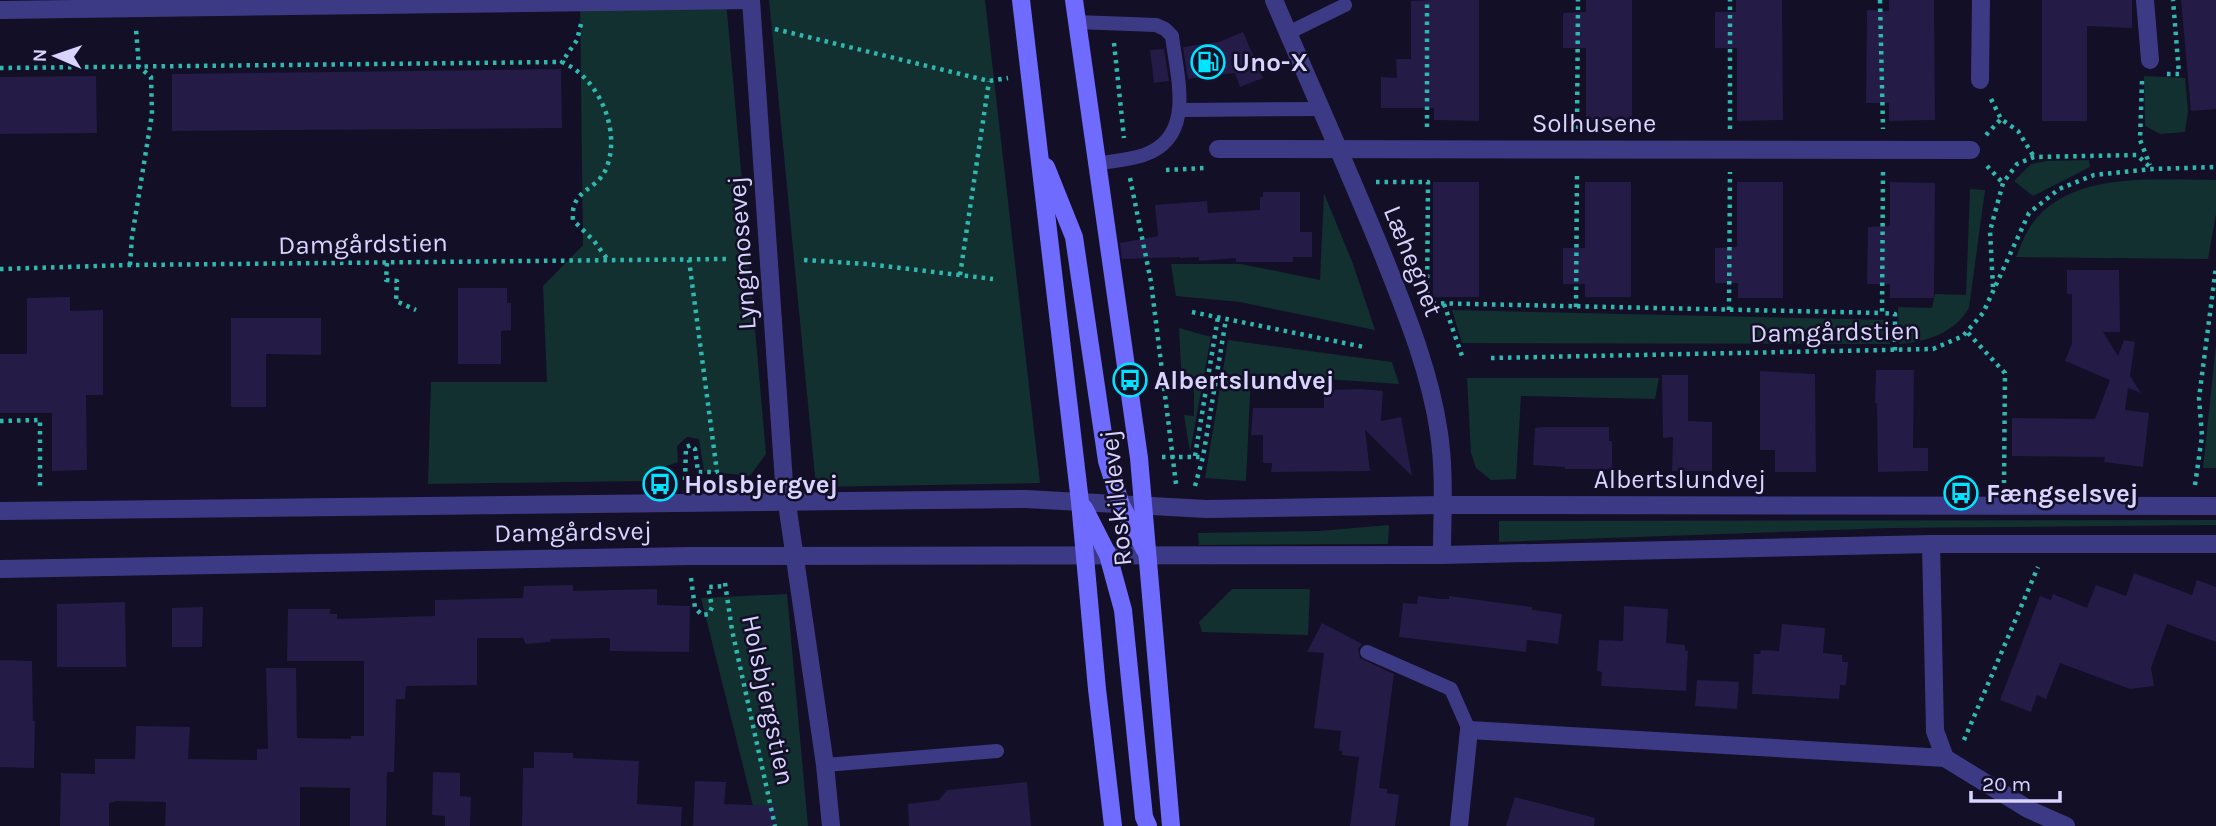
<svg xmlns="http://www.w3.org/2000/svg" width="2216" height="826" viewBox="0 0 2216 826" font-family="Karla,sans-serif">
<rect width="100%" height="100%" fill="#130f26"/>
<!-- green -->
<g fill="#12302f">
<path d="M580,0h146l40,454 -16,22 -46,-5 -5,-32 -12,-2 -10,9 1,16 -20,7 -16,12 -214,3 3,-102h116l-4,-96 40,-41z"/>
<path d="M769,0h216l55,483 -224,4z"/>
<path d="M2144,76l41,2 3,33 -3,21 -25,2 -15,-8z"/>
<path d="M2089,160l1,7 -57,29 -19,-15 17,-17 15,-3z"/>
<path d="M2216,180v34l-8,45 -192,-2c4,-8 6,-17 11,-25 35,-63 128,-52 189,-52z"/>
<path d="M1970,189l15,1 -16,118c-15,25 -42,34 -70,36l-1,-37 34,1 3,-14 31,1z"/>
<path d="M1324,193l29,71 22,66 -135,-28 -64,-6 -5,-32h70l79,16z"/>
<path d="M1452,310l437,10 1,24 -428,-1z"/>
<path d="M1179,328l32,9 -21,115 -6,-37 10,1v-29l-12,-1z"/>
<path d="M1228,340l164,22 7,22 -148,-10 -5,107 -41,-3z"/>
<path d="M2216,345v123h-13z"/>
<path d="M1467,378h192l-4,21 -134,-3 -5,83 -25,1 -15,-12 -5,-15z"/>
<path d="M2216,520v5l-327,3 -390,14v-21z"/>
<path d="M1389,525l-1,19 -189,1 -1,-12 121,-2z"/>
<path d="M1232,589h78l-2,46 -106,-3 -3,-10z"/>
<path d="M787,594l21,232h-50l-57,-228z"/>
</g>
<!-- building -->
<g fill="#241b47">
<path d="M1434,0h45v121l-45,-1v-12h-53v-31l16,1 -1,-19h15v-58z"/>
<path d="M1586,0h46v119l-46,1v-72h-23v-35l23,-1z"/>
<path d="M1736,0h46l1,120 -46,1v-73h-22v-36h21z"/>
<path d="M1889,0h45l1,120 -46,1v-18h-23l1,-93 22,1z"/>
<path d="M2042,0h90v28l-45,-2v95h-45z"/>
<path d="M2181,0h35v109l-25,2z"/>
<path d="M1243,32l20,46 -23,9 -5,-14 -47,6 -5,-32 36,-5z"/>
<path d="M1164,49l5,32 -15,2 -4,-33z"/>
<path d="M561,69l1,59 -390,3v-57z"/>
<path d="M96,76l1,57 -97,1v-57z"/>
<rect x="1433" y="182" width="46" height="115"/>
<path d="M1585,182h46v115h-46v-13h-22v-36h22z"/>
<path d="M1737,182h46v116h-45v-15h-23v-35l22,-1z"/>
<path d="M1890,182l45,1 -1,115h-44v-14h-23l1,-57 22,-1z"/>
<path d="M1263,192h37v40h12v25h-19v5h-57v-4l-37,3v-4l-19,1v-1l-58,2 -2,-16 38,-7 -3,-31 52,-4 1,12 52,-3v-13h3z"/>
<path d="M2067,270h52l1,62h-17l15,24 6,-16 11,2 -5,34 11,17 -13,-5 -3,22 24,3 -6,54 -39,-5 1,-5 -93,-1v-38l83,1 15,-39 -45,-19 7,-17v-50h-5z"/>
<path d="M458,288h49v15h4v27l-10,1v33h-43z"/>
<path d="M70,297v14l33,-1v85h-17l1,75 -35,1v-58h-52v-59h27v-56z"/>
<path d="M231,318h90v37l-55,-1v53h-35z"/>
<path d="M1876,370h38l-1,78h15v23l-50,1 -1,-69h-2z"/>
<path d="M1760,371l55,3 1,98h-41v-22h-15z"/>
<path d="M1662,375h26v46l24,1v49h-40l1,-34 -10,1z"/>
<path d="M1361,389l22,2 -2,30 20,-4 11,59 -47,-46 5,41 -99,1 1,-9h-9v-28h-12l2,-27h71v-18z"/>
<path d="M1543,427h66v14h3v28h-47v-2l-32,-2 2,-37z"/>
<path d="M2134,573l58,22 5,-15 19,7v55l-49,-18 -16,44 3,18 -24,3 -70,-26 -14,36 -9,-4 -6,17 -31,-12 40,-104 11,4 2,-6 34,14 9,-23 30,11z"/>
<path d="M573,585v6l84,-2v16l33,1 -1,46 -79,-1v-13l-59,1 -1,3 -24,2 -3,-6h-46v47l-71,1 -1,13h-9l-2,73h-7l-1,54h-36v-38l-50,-1v39h-135l1,-24 -49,-1 -8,2v23h-49l1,-53 34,1v-15h40l1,-33 54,1 -2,32 69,1v-11h11l-2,-81h30l1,70 54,1v-3h13v-75h-77l1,-52h42v5h7v5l98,-3v-16l88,-2 1,-12z"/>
<path d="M1418,596l23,3h8v-3l83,11v3l30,4 -4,30 -31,-4 -1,12 -127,-15 4,-34 14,1z"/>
<path d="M125,602l1,65h-69v-63z"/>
<path d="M1624,606l44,3 -2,34 19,2v5l3,1 -2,40 -85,-5 1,-14 -5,-1 2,-31 24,1z"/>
<path d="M203,607l-1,40h-30v-39z"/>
<path d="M1322,623l40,21 -4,5 2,9 34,16 -15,114 8,1v4l12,2 -4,31h-45l9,-69 -17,-2v-4l-3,-1 2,-19 -27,-3 10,-75 -17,-1z"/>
<path d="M1782,624l43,4 -2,25 19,2v7h6l-2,23h-6l-1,14 -87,-5 2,-40h6l1,-4 18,1z"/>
<path d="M0,660l32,1 1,60h2l-1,47 -34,-1z"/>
<path d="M1697,680l42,2 -2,27 -42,-3z"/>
<path d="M534,752l39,1v5l66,3 -2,43 45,3 -1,19h-159l1,-58h11z"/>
<path d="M433,772l27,1v23l11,1 -1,29h-25v-10l-13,-1z"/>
<path d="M695,781l31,1 -2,22 51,2v20h-82z"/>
<path d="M1027,782l4,44h-122l-1,-22 31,-4 8,-10z"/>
<path d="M1515,797l80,21 -1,8h-88z"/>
</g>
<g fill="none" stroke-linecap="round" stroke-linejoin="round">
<!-- path -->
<g stroke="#2fb8b0" stroke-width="4.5" stroke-dasharray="3.5 5" stroke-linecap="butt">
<path d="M1880,0l3,129"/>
<path d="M581,24l-4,16 -15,22c37,16 60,69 44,107 -10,23 -36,20 -33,51l21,21 14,19"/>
<path d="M775,29l214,52 19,-3"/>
<path d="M1114,43l10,95"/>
<path d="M0,68l562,-6"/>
<path d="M2167,74h12l-6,-74"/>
<path d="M2142,81l-2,59 10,25"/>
<path d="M1991,99l10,20 17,12 16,26"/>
<path d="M1427,127v-127"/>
<path d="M1577,129l1,-129"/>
<path d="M1730,129v-129"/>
<path d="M1986,135l15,-16"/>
<path d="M1987,166l16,17"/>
<path d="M1166,170l39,-2"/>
<path d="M1883,172l-1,141 13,1v37"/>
<path d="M1130,178l21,104 25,202"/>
<path d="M1376,182h52l-1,121 455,10"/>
<path d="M804,260l63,4 126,15"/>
<path d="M387,263l-1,17 11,1 -1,20 20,9"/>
<path d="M130,265l2,-28 20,-123 -1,-37 -12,-10 -3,-38"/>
<path d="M0,269l130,-4 596,-6"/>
<path d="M960,275l29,-194"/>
<path d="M1993,287l-3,-56 13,-48 14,-19 17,-7 103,-2 15,14"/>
<path d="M1444,304l18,52"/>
<path d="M1576,307l1,-135"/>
<path d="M1729,310l1,-138"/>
<path d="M1192,312l172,35"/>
<path d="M1968,333l37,40 -1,110"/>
<path d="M1491,358l442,-9 30,-13 20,-23 46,-100 30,-24 35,-14 58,-6 64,-2"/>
<path d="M0,421l40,-1v68"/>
<path d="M1195,456l23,-139"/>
<path d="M1162,457h41"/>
<path d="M685,480l1,-33 5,-2 4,4 3,23h19l-28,-212"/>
<path d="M2195,485l7,-49 -3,-38 17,-131"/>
<path d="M1195,486l8,-29 23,-138"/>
<path d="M691,578l4,30 7,7 7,-1 3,-7 -4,-20 17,-1"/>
<path d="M725,583l7,47 43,196"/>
<path d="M1964,740l74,-173"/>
</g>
<!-- service -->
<g stroke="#3d3a85" stroke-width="14">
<path d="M1076,22l80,3 9,4 7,7c5,42 24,101 -28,119 -15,5 -32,6 -48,9"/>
<path d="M1288,33l57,-28"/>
<path d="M1181,110l140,-1"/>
<path d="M1367,652l84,37 18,41"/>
<path d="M825,765l172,-14"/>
</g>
<!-- minor -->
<g stroke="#3d3a85" stroke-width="18">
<path d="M751,0l33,483 41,282 6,61"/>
<path d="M1274,0c36,85 74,169 109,255 23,58 47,116 56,178 6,40 3,82 3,122"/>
<path d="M2145,0l5,60"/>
<path d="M0,10l751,-10"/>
<path d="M1980,80l1,-80"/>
<path d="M1218,149l753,1"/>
<path d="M1931,544l4,187 10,27 83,51 38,17"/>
<path d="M1459,826l10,-96 476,28"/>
</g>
<!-- tertiary -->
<g stroke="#3d3a85" stroke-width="18">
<path d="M0,511l1026,-12 180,10 236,-4 774,1"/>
<path d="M0,569l690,-13 752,-1 489,-11h285"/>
</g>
<!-- secondary -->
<g stroke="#6f6bff" stroke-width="18">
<path d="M1021,0l59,502 17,187 16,137"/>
<path d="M1074,0l65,458 32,368"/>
<path d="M1046,167l28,70 33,224 14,44 24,45"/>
<path d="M1084,508l24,47 15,55 21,207 4,9"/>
</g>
</g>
<!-- icons -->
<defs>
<symbol id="fuel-ring" viewBox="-11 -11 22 22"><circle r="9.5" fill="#130f26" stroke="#00e5ff" stroke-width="1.5"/><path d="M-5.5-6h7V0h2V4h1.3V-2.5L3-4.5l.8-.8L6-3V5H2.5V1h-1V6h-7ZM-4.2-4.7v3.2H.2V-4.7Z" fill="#00e5ff"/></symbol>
<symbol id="bus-ring" viewBox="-11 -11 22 22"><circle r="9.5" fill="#130f26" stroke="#00e5ff" stroke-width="1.5"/><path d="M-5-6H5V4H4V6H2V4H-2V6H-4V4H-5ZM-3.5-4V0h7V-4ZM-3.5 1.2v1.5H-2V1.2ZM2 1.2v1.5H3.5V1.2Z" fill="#00e5ff"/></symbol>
</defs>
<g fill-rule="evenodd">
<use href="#fuel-ring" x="1189" y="43" width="38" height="38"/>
<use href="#bus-ring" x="1111" y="361" width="38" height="38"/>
<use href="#bus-ring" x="641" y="465" width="38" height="38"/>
<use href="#bus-ring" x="1942" y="474" width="38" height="38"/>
</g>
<g text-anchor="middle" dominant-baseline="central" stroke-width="5" stroke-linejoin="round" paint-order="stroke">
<!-- poi labels -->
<g font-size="26" font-weight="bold" fill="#d9d4ff" stroke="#130f26" text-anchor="start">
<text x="1232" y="62">Uno-X</text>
<text x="1154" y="380">Albertslundvej</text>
<text x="684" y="484">Holsbjergvej</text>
<text x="1986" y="493">Fængselsvej</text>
</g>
<!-- street labels -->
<g font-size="26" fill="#d9d4ff" stroke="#130f26">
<text x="1594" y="123">Solhusene</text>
<text transform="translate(363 244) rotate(-1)">Damgårdstien</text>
<text transform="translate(742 253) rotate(-94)">Lyngmosevej</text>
<text transform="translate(1413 261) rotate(68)">Læhegnet</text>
<text transform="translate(1835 332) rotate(-1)">Damgårdstien</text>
<text x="1680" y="479">Albertslundvej</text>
<text transform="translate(1116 498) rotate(-96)">Roskildevej</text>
<text transform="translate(573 532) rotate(-1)">Damgårdsvej</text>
<text transform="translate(768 700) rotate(78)">Holsbjergstien</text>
</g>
</g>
<!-- north arrow -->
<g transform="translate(56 56) rotate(272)" stroke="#130f26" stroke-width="5" paint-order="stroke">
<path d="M0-5L12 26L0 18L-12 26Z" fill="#d9d4ff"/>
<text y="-10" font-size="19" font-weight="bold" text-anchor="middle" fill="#d9d4ff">N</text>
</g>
<!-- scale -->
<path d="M1971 791v10h89v-10" fill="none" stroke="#d9d4ff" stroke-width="3.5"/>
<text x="1982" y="791" font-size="21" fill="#d9d4ff" stroke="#130f26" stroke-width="5" paint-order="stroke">20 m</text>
</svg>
